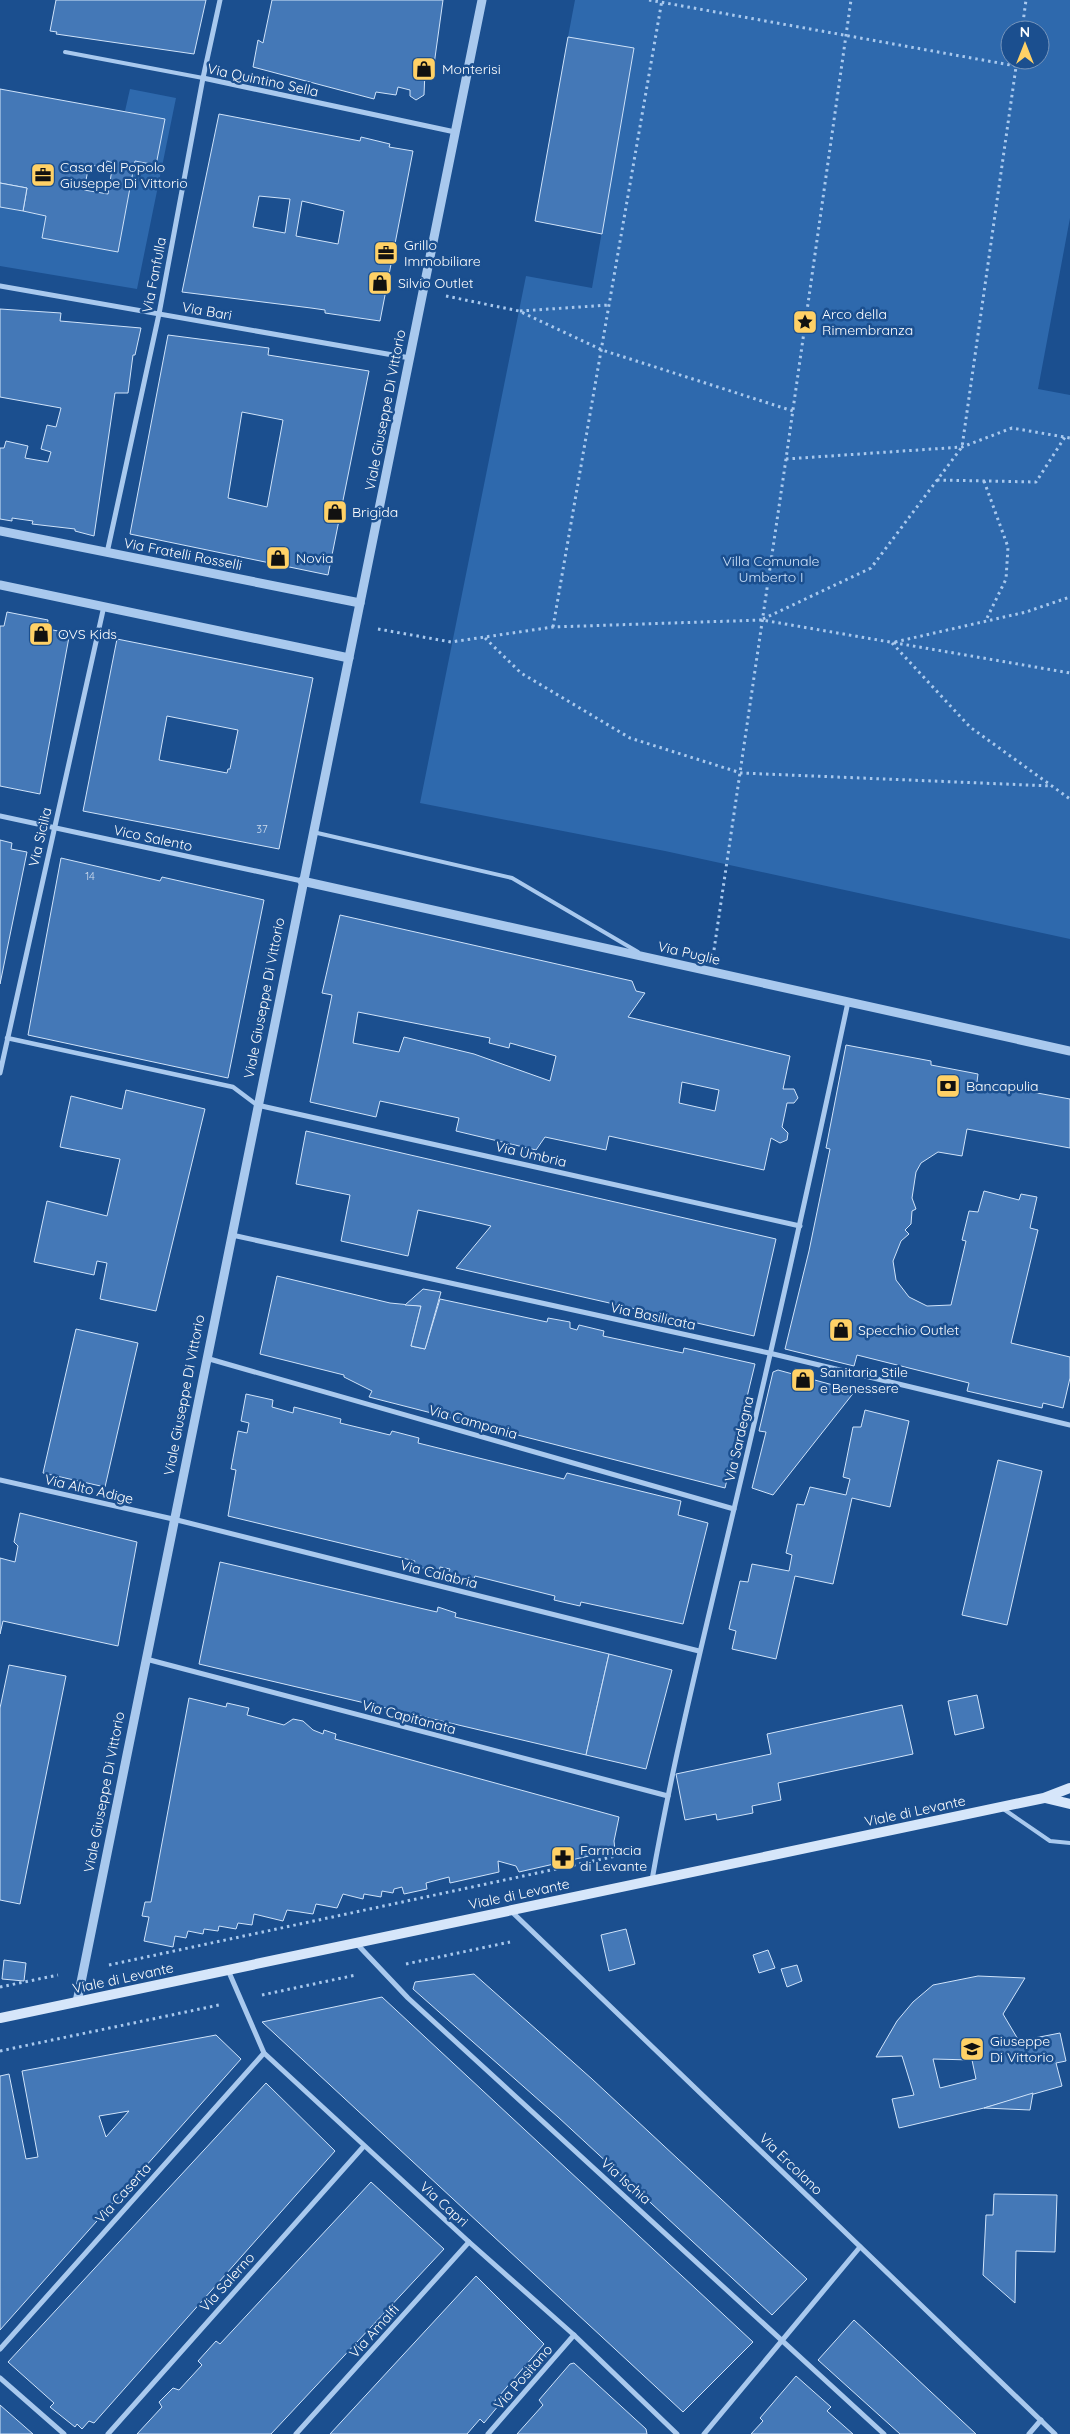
<svg xmlns="http://www.w3.org/2000/svg" width="1070" height="2434" viewBox="0 0 1070 2434" font-family="Quicksand,sans-serif">
<rect width="100%" height="100%" fill="#1b4f8f"/>
<!-- green -->
<g fill="#2e69ad" fill-rule="evenodd">
<path d="M575,0h495v218l-32,171 32,6v544l-405,-88 -245,-48 106,-527 66,12 42,-239 -66,-12zM1010,30h30v30h-30z"/>
<path d="M130,89l46,9 -39,191 -137,-23v-59l46,9 -4,22 76,14 17,-91 21,4 8,-46 -39,-8z"/>
</g>
<!-- building -->
<g fill="#4478b7" stroke="#cfe3fa" fill-rule="evenodd">
<path d="M56,0h150l-12,54 -138,-20 1,-2 -7,-1z"/>
<path d="M272,0h171l-10,72 -8,-1 -1,24 -8,5 -6,-4v-6l-12,-3 -2,8 -20,-3 -2,7 -121,-32 5,-27 5,3z"/>
<path d="M568,37l66,11 -32,186 -67,-13z"/>
<path d="M0,89l165,30 -9,46 -21,-4 -17,91 -76,-14 4,-22 -23,-5 4,-23 -27,-5zM107,161l6,2 -5,31 -24,-4 5,-25 16,2z"/>
<path d="M219,114l141,27 1,-4 29,7 -1,3 24,4 -33,170 -55,-8v-3l-14,-2 -129,-16zM259,196l31,3 -5,34 -32,-6zM302,201l42,10 -6,33 -42,-8z"/>
<path d="M0,183l27,5 -4,23 -23,-4z"/>
<path d="M0,309l61,4 -1,8 81,7 -6,27h-2l-5,38h-13l-21,143 -19,-5v-2l-43,-5 1,-3 -21,-3v3l-12,-2v-71h4l2,-7 22,5 -3,12 23,4 3,-10 -10,-3 6,-24 9,2 5,-19 -61,-11z"/>
<path d="M168,335l101,13 -1,7 101,16 -41,204 -198,-41zM242,412l41,8 -16,87 -39,-9z"/>
<path d="M7,612l41,8 -1,9 17,3 -1,5h6l-29,157 -40,-8v-160h4z"/>
<path d="M117,639l196,39 -34,171 -196,-38zM167,716l71,14 -8,39h-2l-1,4 -68,-13z"/>
<path d="M0,840l12,3 -1,6 16,3 -27,132z"/>
<path d="M61,858l95,22 4,1 2,-4 102,23 -36,178 -200,-43z"/>
<path d="M340,915l292,66 4,10 9,2 -17,24 162,39 -7,33h11l4,9 -4,5h-7l-5,24 6,6 -1,7 -7,3 -9,-5 -7,32 -155,-34 -3,14 -61,-13 -9,13 -80,-19 3,-13 -79,-17 -4,16 -66,-15 22,-107 -10,-2zM358,1012l132,26 -1,5 20,5 1,-5 46,13 -6,25 -76,-27 -70,-17 -5,15 -46,-9zM682,1082l37,8 -4,21 -36,-8z"/>
<path d="M846,1045l85,16v4l47,9 -1,8 93,17v49l-103,-19 -5,27 -24,-4 -17,11 -5,9 -4,26 4,11 -4,2 -1,13 -6,6 4,4 -8,7 -8,20 3,19 13,17 18,9 24,-1 15,-64 -4,-1 7,-29 9,1 6,-21 35,9 2,-6 16,3 -7,31 8,2 -27,113 59,14v21l-7,30 -20,-5 -1,5 -75,-17 2,-8 -112,-28 -3,11 -69,-17 24,-98 21,-102 -4,-1z"/>
<path d="M126,1090l79,19 -49,202 -56,-12 7,-36 -10,-2 -3,14 -60,-13 13,-61 60,15 13,-57 -60,-12 11,-51 51,13z"/>
<path d="M306,1131l470,108 -22,97 -298,-68 35,-42 -16,-4 -57,-12 -10,46 -67,-15 9,-46 -54,-11z"/>
<path d="M277,1276l113,27 31,3 -10,40 14,3 15,-50 107,23 1,-4 22,4v6l7,2 2,-5 25,6 -1,5 80,17 1,-5 71,16 -30,124 -356,-91 3,-6 -28,-14v-2l-84,-21z"/>
<path d="M423,1289l18,3 -16,57 -14,-3 10,-40 -16,-1z"/>
<path d="M76,1329l62,14 -33,144 -62,-14z"/>
<path d="M778,1370l77,21 -82,104 -21,-7 14,-56 -7,-1 14,-59z"/>
<path d="M246,1394l27,6 -1,7 21,6 1,-6 47,12 -1,4 50,12 2,-4 27,7 -1,5 146,36 3,-6 114,28 -3,14 30,8 -25,101 -102,-22 -1,4 -26,-6 1,-4 -80,-20 -2,5 -25,-7 2,-5 -10,-2 -1,6 -26,-8 2,-4 -187,-45 8,-46 -5,-1 7,-38 9,2 2,-10 -8,-2z"/>
<path d="M865,1410l44,11 -19,86 -38,-9 -19,86 -38,-8 -19,83 -44,-10 4,-18 -7,-2 11,-48 8,1 4,-18 37,7 3,-16 -6,-2 11,-49 7,1 6,-18 36,8 4,-16 -7,-2 10,-50h8z"/>
<path d="M998,1460l44,11 -35,154 -45,-10z"/>
<path d="M20,1513l117,29 -19,104 -115,-25 -3,13v-76l15,4 3,-16 -4,-4z"/>
<path d="M220,1562l217,50 1,-5 18,6 -1,4 154,37 -23,101 -387,-91z"/>
<path d="M609,1654l63,16 -26,99 -60,-14z"/>
<path d="M9,1665l57,11 -46,228 -20,-4v-192z"/>
<path d="M977,1695l7,33 -29,7 -7,-34z"/>
<path d="M189,1698l37,9 1,-4 22,5 -2,7 37,10 9,-6 10,2 10,9 10,4 1,-4 12,4 -1,5 284,78 -5,24 1,9 -96,22 -3,-6 -18,-5 1,11 -49,11 -1,-6 -23,6 1,6 -23,5 -2,-7 -8,2 -1,4 -11,-2 -1,6 -17,-3 -1,5 -20,-5 -6,14 -21,-4 -3,10 -26,-4 -4,11 -29,-7 -2,11 -14,-2 -2,6 -17,-3 -1,5 -14,-2 -1,5 -15,-3 -2,7 -11,-2 -2,11 -29,-6 5,-24 -7,-1 3,-14h6z"/>
<path d="M902,1705l11,49 -135,29 3,17 -29,6 1,7 -36,7 -1,-6 -31,6 -9,-46 95,-20 -4,-20z"/>
<path d="M626,1929l9,35 -26,7 -8,-36z"/>
<path d="M768,1950l7,18 -16,5 -6,-18z"/>
<path d="M4,1960l22,3 -2,18 -22,-2z"/>
<path d="M797,1965l5,16 -15,6 -6,-18z"/>
<path d="M474,1974l118,105 215,200 -35,36 -214,-198 -145,-128 2,-7z"/>
<path d="M978,1976l47,2 -22,36 16,27 41,-8 6,28 -10,2 6,23 -78,22 -85,20 -7,-29 22,-4 -12,-39 -26,1 21,-36 16,-19 20,-17zM933,2059l39,1 4,19 -36,9z"/>
<path d="M382,1997l371,345 -70,70 -421,-390z"/>
<path d="M216,2035l25,24 -241,271v-254l9,-2 17,85 12,-2 -16,-86zM129,2111l-23,26 -7,-21z"/>
<path d="M266,2083l69,68 -241,272 -5,-2 -7,8 -5,-5 -2,3 -25,-20 4,-4 -46,-41z"/>
<path d="M1033,2093l-3,17 -46,-2z"/>
<path d="M371,2182l73,67 -173,185h-134l25,-27 -3,-5 14,-14 6,2 23,-25 -4,-4 18,-20 4,3z"/>
<path d="M994,2194l63,1 -2,57 -39,-1 -1,52 -32,-28 3,-60h7z"/>
<path d="M476,2276l68,68 -50,58 5,3 -15,18 -4,-4 -13,15h-137z"/>
<path d="M854,2320l122,114h-76l-82,-74z"/>
<path d="M574,2363l72,66 1,5h-130l26,-29 -4,-5 31,-36z"/>
<path d="M796,2376l35,31 -4,4 26,23h-102l12,-13 -3,-3z"/>
<path d="M0,2405l33,29h-33z"/>
</g>
<g fill="none" stroke-linecap="round" stroke-linejoin="round">
<!-- path -->
<g stroke="#a9c9ee" stroke-width="3" stroke-dasharray="2.5 4" stroke-linecap="butt">
<path d="M649,0l367,66"/>
<path d="M1022,30l4,-30"/>
<path d="M446,296l73,15 83,39 191,61"/>
<path d="M520,311l89,-6"/>
<path d="M786,459l176,-12 50,-19 58,10"/>
<path d="M937,480l99,2 29,-45"/>
<path d="M984,481l24,66 -2,32 -20,41"/>
<path d="M763,619l108,-51 91,-121 55,-387"/>
<path d="M553,627l109,-627"/>
<path d="M378,629l73,13 102,-15 209,-7 308,53"/>
<path d="M485,638l36,35 109,65 111,35 311,13"/>
<path d="M895,642l131,-30 44,-15"/>
<path d="M892,643l78,84 100,72"/>
<path d="M714,950l72,-491 65,-459"/>
<path d="M406,1964l104,-22"/>
<path d="M109,1965l526,-113"/>
<path d="M0,1987l58,-12"/>
<path d="M262,1995l94,-20"/>
<path d="M0,2051l219,-46"/>
</g>
<!-- service -->
<g stroke="#a9c9ee" stroke-width="4">
<path d="M65,52l138,26"/>
<path d="M313,832l199,46 126,74"/>
<path d="M1002,1808l48,33 20,2"/>
</g>
<!-- pedestrian -->
<path stroke="#a9c9ee" stroke-width="4.5" d="M7,1038l226,49 24,18"/>
<!-- minor -->
<g stroke="#a9c9ee" stroke-width="5">
<path d="M203,78l252,54"/>
<path d="M0,286l410,72"/>
<path d="M107,553l52,-239 44,-236 17,-78"/>
<path d="M0,816l302,65"/>
<path d="M0,1073l104,-467"/>
<path d="M257,1105l543,121"/>
<path d="M232,1235l537,118 301,72"/>
<path d="M206,1358l528,151"/>
<path d="M0,1480l173,39 526,132"/>
<path d="M146,1659l522,137"/>
<path d="M652,1880c22,-125 53,-248 82,-371 40,-168 78,-338 114,-507"/>
<path d="M511,1911l544,523"/>
<path d="M356,1943l52,55 476,436"/>
<path d="M228,1970l36,83 205,189 105,93 103,99"/>
<path d="M0,2349l264,-296"/>
<path d="M0,2378l64,56"/>
<path d="M108,2434l256,-288"/>
<path d="M296,2434l173,-192"/>
<path d="M488,2434l86,-99"/>
<path d="M704,2434l156,-187"/>
<path d="M1029,2434l12,-14"/>
</g>
<!-- tertiary -->
<g stroke="#a9c9ee" stroke-width="9">
<path d="M0,531l360,72"/>
<path d="M0,585l349,73"/>
<path d="M302,881l768,170"/>
<path d="M77,2002l405,-2002"/>
</g>
<!-- secondary -->
<g stroke="#d6e6fa" stroke-width="10">
<path d="M1045,1798l25,6"/>
<path d="M0,2018l1044,-220 26,-10"/>
</g>
</g>
<!-- icons -->
<defs>
<symbol id="shop-square" viewBox="-11 -11 22 22"><rect x="-9" y="-9" width="18" height="18" rx="4" fill="#ffd166" stroke="#1b4f8f"/><path d="M-5-2.5h2.3a2.7 3.5 0 0 1 5.4 0H5L5.5 6h-11ZM-1.5-2.5h3a1.5 2.3 0 0 0-3 0Z" fill="#111"/></symbol>
<symbol id="office-square" viewBox="-11 -11 22 22"><rect x="-9" y="-9" width="18" height="18" rx="4" fill="#ffd166" stroke="#1b4f8f"/><path d="M-6-3h4V-5.5h4V-3h4V5H-6ZM-1-4.5V-3h2v-1.5ZM-6 0V1H6V0Z" fill="#111"/></symbol>
<symbol id="sight-square" viewBox="-11 -11 22 22"><rect x="-9" y="-9" width="18" height="18" rx="4" fill="#ffd166" stroke="#1b4f8f"/><path d="M0-6L1.8-2.2L6-1.7L2.9 1.2L3.7 5.4L0 3.3L-3.7 5.4L-2.9 1.2L-6-1.7L-1.8-2.2Z" fill="#111"/></symbol>
<symbol id="bank-square" viewBox="-11 -11 22 22"><rect x="-9" y="-9" width="18" height="18" rx="4" fill="#ffd166" stroke="#1b4f8f"/><path d="M-6-4H6V4H-6ZM0-2.3a2.3 2.3 0 1 0 0 4.6a2.3 2.3 0 1 0 0-4.6Z" fill="#111"/></symbol>
<symbol id="pharmacy-square" viewBox="-11 -11 22 22"><rect x="-9" y="-9" width="18" height="18" rx="4" fill="#ffd166" stroke="#1b4f8f"/><path d="M-2-6h4v4h4v4h-4v4h-4v-4h-4v-4h4Z" fill="#111"/></symbol>
<symbol id="school-square" viewBox="-11 -11 22 22"><rect x="-9" y="-9" width="18" height="18" rx="4" fill="#ffd166" stroke="#1b4f8f"/><path d="M0-5L7-2L0 1L-7-2ZM-4 1L0 2.5L4 1V4Q0 6-4 4Z" fill="#111"/></symbol>
</defs>
<g fill-rule="evenodd">
<use href="#shop-square" x="410" y="55" width="28" height="28"/>
<use href="#office-square" x="29" y="161" width="28" height="28"/>
<use href="#office-square" x="372" y="239" width="28" height="28"/>
<use href="#shop-square" x="366" y="269" width="28" height="28"/>
<use href="#sight-square" x="791" y="308" width="28" height="28"/>
<use href="#shop-square" x="321" y="498" width="28" height="28"/>
<use href="#shop-square" x="264" y="544" width="28" height="28"/>
<use href="#shop-square" x="27" y="620" width="28" height="28"/>
<use href="#bank-square" x="934" y="1072" width="28" height="28"/>
<use href="#shop-square" x="827" y="1316" width="28" height="28"/>
<use href="#shop-square" x="789" y="1366" width="28" height="28"/>
<use href="#pharmacy-square" x="549" y="1844" width="28" height="28"/>
<use href="#school-square" x="958" y="2035" width="28" height="28"/>
</g>
<g text-anchor="middle" dominant-baseline="central" stroke-width="5" stroke-linejoin="round" paint-order="stroke">
<!-- number labels -->
<g font-size="11" fill="#d0dded">
<text x="262" y="829">37</text>
<text x="90" y="876">14</text>
</g>
<!-- poi labels -->
<g font-size="14" fill="#fff" stroke="#1b4f8f" text-anchor="start">
<text x="442" y="69">Monterisi</text>
<text x="60" y="167">Casa del Popolo<tspan x="60" dy="16">Giuseppe Di Vittorio</tspan></text>
<text x="404" y="245">Grillo<tspan x="404" dy="16">Immobiliare</tspan></text>
<text x="398" y="283">Silvio Outlet</text>
<text x="822" y="314">Arco della<tspan x="822" dy="16">Rimembranza</tspan></text>
<text x="352" y="512">Brigida</text>
<text x="296" y="558">Novia</text>
<text x="58" y="634">OVS Kids</text>
<text x="966" y="1086">Bancapulia</text>
<text x="858" y="1330">Specchio Outlet</text>
<text x="820" y="1372">Sanitaria Stile<tspan x="820" dy="16">e Benessere</tspan></text>
<text x="580" y="1850">Farmacia<tspan x="580" dy="16">di Levante</tspan></text>
<text x="990" y="2041">Giuseppe<tspan x="990" dy="16">Di Vittorio</tspan></text>
</g>
<!-- street labels -->
<g font-size="14" fill="#fff" stroke="#1b4f8f">
<text transform="translate(263 80) rotate(12)">Via Quintino Sella</text>
<text transform="translate(154 275) rotate(-79)">Via Fanfulla</text>
<text transform="translate(207 311) rotate(10)">Via Bari</text>
<text transform="translate(385 410) rotate(-79)">Viale Giuseppe Di Vittorio</text>
<text transform="translate(183 554) rotate(11)">Via Fratelli Rosselli</text>
<text transform="translate(40 837) rotate(-77)">Via Sicilia</text>
<text transform="translate(153 838) rotate(12)">Vico Salento</text>
<text transform="translate(689 953) rotate(13)">Via Puglie</text>
<text transform="translate(264 998) rotate(-79)">Viale Giuseppe Di Vittorio</text>
<text transform="translate(531 1154) rotate(13)">Via Umbria</text>
<text transform="translate(653 1316) rotate(12)">Via Basilicata</text>
<text transform="translate(184 1395) rotate(-79)">Viale Giuseppe Di Vittorio</text>
<text transform="translate(473 1422) rotate(16)">Via Campania</text>
<text transform="translate(739 1439) rotate(-77)">Via Sardegna</text>
<text transform="translate(89 1489) rotate(13)">Via Alto Adige</text>
<text transform="translate(439 1574) rotate(14)">Via Calabria</text>
<text transform="translate(409 1717) rotate(15)">Via Capitanata</text>
<text transform="translate(104 1792) rotate(-79)">Viale Giuseppe Di Vittorio</text>
<text transform="translate(915 1811) rotate(-12)">Viale di Levante</text>
<text transform="translate(519 1894) rotate(-12)">Viale di Levante</text>
<text transform="translate(123 1978) rotate(-12)">Viale di Levante</text>
<text transform="translate(791 2164) rotate(44)">Via Ercolano</text>
<text transform="translate(626 2181) rotate(42)">Via Ischia</text>
<text transform="translate(123 2193) rotate(-48)">Via Caserta</text>
<text transform="translate(444 2204) rotate(42)">Via Capri</text>
<text transform="translate(227 2282) rotate(-48)">Via Salerno</text>
<text transform="translate(374 2331) rotate(-48)">Via Amalfi</text>
<text transform="translate(523 2377) rotate(-49)">Via Positano</text>
</g>
<!-- park labels -->
<g font-size="14" fill="#cfe3fa" stroke="#1b4f8f">
<text x="771" y="561">Villa Comunale<tspan x="771" dy="16">Umberto I</tspan></text>
</g>
</g>
<!-- north arrow -->
<g transform="translate(1025 45)"><circle r="24" fill="#1b4f8f" stroke="#7695bc"/>
<path d="M0-4L9 19L0 12L-9 19Z" fill="#ffd166"/>
<text y="-8" font-size="14" font-weight="bold" text-anchor="middle" fill="#ffffff">N</text>
</g>
</svg>
